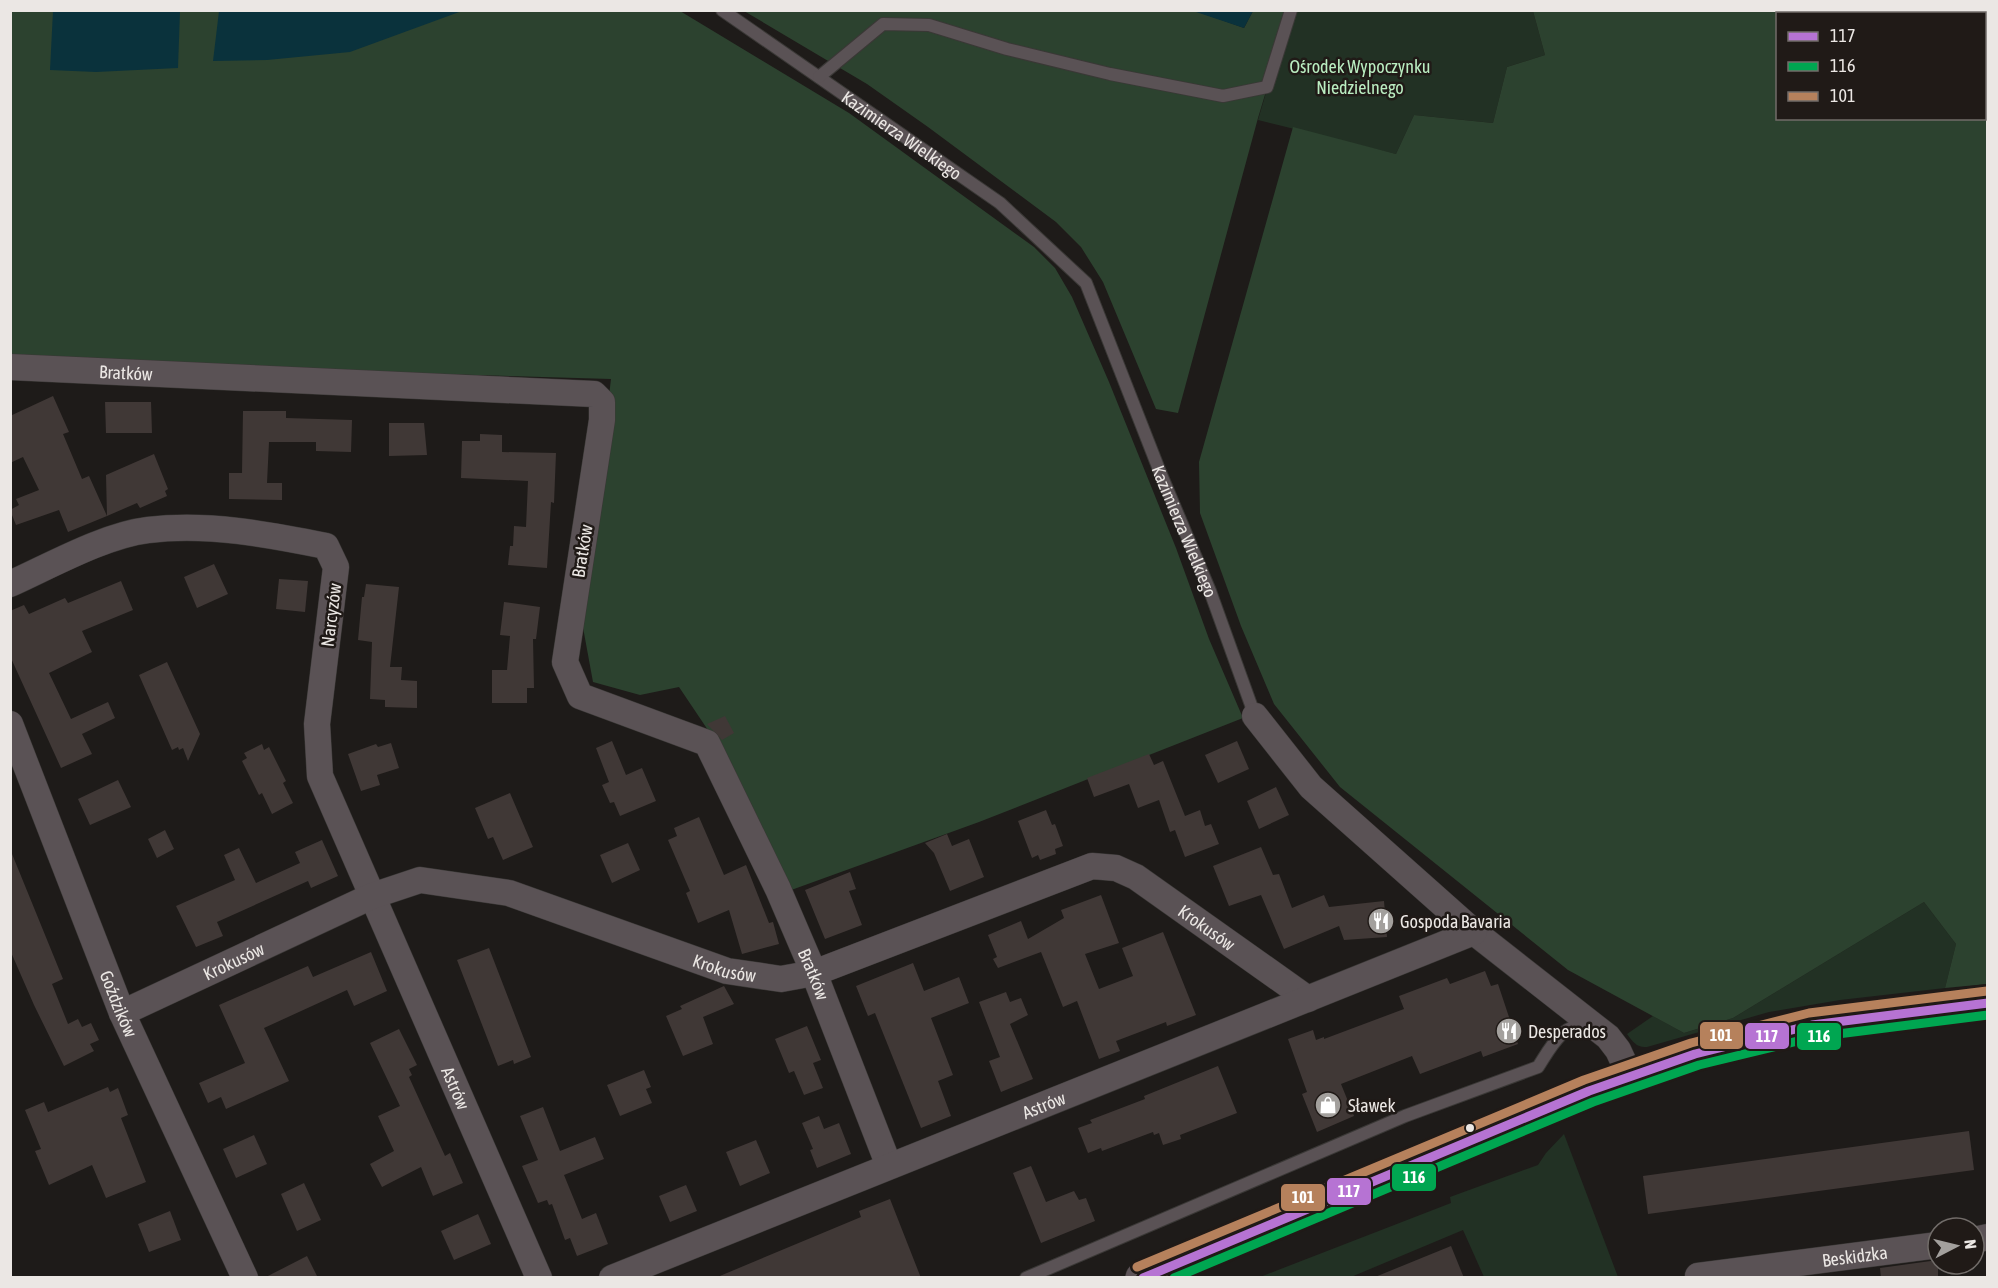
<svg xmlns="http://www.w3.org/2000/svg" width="1998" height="1288" viewBox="0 0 1998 1288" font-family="'Asap Condensed',sans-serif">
<rect width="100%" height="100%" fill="#1e1b19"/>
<!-- green -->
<g fill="#223124">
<path d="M1290,11h243l12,44 -38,12 -14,56 -79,-8 -18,39 -138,-34z"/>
<path d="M1924,902l32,42 -11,44 -105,12 -71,12 -122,35c-10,1 -14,-5 -20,-13l26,-18 31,17 49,-15z"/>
<path d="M1564,1134l54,143h-134l-21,-47 -112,47h-91l191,-74 -1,-6 88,-32 8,-12z"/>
</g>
<!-- forest -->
<g fill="#2c422f" fill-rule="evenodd">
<path d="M1193,10l51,18 9,-17h37l-32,107 -80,295 -22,-4 -53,-127 -22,-35 -25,-25 -128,-95 -61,-43 -123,-73z"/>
<path d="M10,11h670l169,102 185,134 21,21 17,29 37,85 67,166 33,91 34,79 -264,104 -196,71 -65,-148 -39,-58 -39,8 -47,-13 -11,-60 29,-243 -491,-14 -109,-8z"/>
<path d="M1533,11h454v973l-42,4 11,-44 -32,-42 -191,116 -49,15 -116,-63 -228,-183 -66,-83 -33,-78 -41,-113 -1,-51 94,-335 103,27 18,-39 79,8 14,-56 38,-12zM1778,14h206v104h-206z"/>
</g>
<!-- water -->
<g fill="#0a323c">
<path d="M53,11h127l-2,57 -82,4 -46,-2z"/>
<path d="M219,11v-1l243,1 -112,41 -83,8 -54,1z"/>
<path d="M1193,11l60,-1v1l-9,17z"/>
</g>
<!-- building -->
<g fill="#403836">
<path d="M53,396l16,36 -6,2 19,45 7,-3 18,40 -39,16 -9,-22 -43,15 -6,-15 9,-5 -3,-6 23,-9 -16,-33 -13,6v-47z"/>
<path d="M105,402h46l1,31h-46z"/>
<path d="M243,411h43v7l66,2 -1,32 -35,-1v-9h-47l-2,41h15v17l-53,-1v-26h13z"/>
<path d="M389,423h35l3,32 -38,1z"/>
<path d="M480,434l22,1v17l54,1 -2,50 -3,-1 -4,66 -39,-3 2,-19h3l1,-20 12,1 2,-46 -67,-3 1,-37h18z"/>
<path d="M154,454l14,35 -3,2 2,5 -27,12 -3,-5 -30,13 -1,-41z"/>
<path d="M214,564l14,30 -31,14 -13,-31z"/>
<path d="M279,579l29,2 -3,31 -29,-3z"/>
<path d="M121,581l12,29 -51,21 10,21 -43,21 22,46 37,-17 7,16 -33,16 10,20 -31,14 -51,-112v-45l14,-6 5,9 36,-16 3,5z"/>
<path d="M366,584l33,3 -9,80h12l-1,13 16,1v27l-32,-1v-7l-15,-1 2,-57 -14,-2 4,-43h2z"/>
<path d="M504,602l36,5 -4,32h-3l1,49h-7v15h-35v-33h15l3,-34 -10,-1z"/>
<path d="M167,662l33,72 -12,27 -5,-13 -4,2 -1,-3 -6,3 -33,-75z"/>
<path d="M725,716l9,17 -12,7 -15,-16z"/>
<path d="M612,741l14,34 16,-7 14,33 -36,15 -6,-14 -4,1 -8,-18 7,-3 -13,-34z"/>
<path d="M1237,741l12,28 -31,14 -13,-28z"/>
<path d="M391,743l8,25 -22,7 3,10 -19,6 -13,-37 28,-10 2,3z"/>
<path d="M262,744l2,6 5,-3 17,34 -3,2 10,20 -21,11 -10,-21 -3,2 -17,-34 5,-3 -3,-5z"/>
<path d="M1149,754l5,11 9,-4 22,55 15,-6 5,16 6,-2 8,20 -34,13 -10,-27 -5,2 -11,-32 -21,8 -9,-24 -35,13 -7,-19z"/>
<path d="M118,780l13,27 -41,18 -12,-26z"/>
<path d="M1276,787l13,28 -30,14 -12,-28z"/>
<path d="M510,793l23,54 -30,13 -10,-23 -5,2 -13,-31z"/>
<path d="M1046,810l6,15 3,-1 8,22 -8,3 1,5 -16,6 -2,-5 -6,3 -14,-37z"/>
<path d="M699,817l25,58 22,-10 23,58 4,-1 6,22 -37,10 -13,-44 -31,13 -12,-30 4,-2 -22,-51 9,-4 -3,-8z"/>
<path d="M165,830l9,19 -17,9 -9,-19z"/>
<path d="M947,834l5,12 17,-7 15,38 -34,14 -16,-38 -9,-10z"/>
<path d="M322,840l16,36 -27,12 -3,-7 -91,41 6,14 -27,11 -20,-41 59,-26 -11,-25 15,-7 17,35 44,-20 -5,-11z"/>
<path d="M628,843l12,27 -28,13 -12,-28z"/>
<path d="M1261,847l12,28 6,-1 13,34 32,-13 5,12 55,-6 3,36 -43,3 -5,-14 -55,23 -23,-54 -32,11 -16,-40z"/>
<path d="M10,849l53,130 -11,5 16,40 10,-5 4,8 9,-4 8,17 -9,4 4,7 -30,15 -30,-61 -24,-55z"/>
<path d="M850,872l6,17 -7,2 13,34 -37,14 -20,-49z"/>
<path d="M1101,895l18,48 -34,11 14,35 34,-13 -11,-28 41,-16 33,83 -29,11 -1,-4 -50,19 4,10 -21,8 -22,-58 -14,6 -22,-55 -43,16 -5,-9 4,-2 -9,-22 33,-14 7,18 36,-21 -3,-8z"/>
<path d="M489,948l42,109 -17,7 -1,-4 -15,6 -41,-106z"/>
<path d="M371,952l16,39 -33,15 -7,-16 -83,38 25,53 -63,28 -5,-12 -13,6 -9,-20 46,-20 -26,-58 89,-39 5,11z"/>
<path d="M913,963l11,28 35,-14 10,26 -38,15 22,57 -15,6 13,35 -30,12 -46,-115 -7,3 -12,-30z"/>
<path d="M1485,971l6,15 7,-2 20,60 -35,13 -2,-6 -61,23 -8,-18 -71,28 13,32 -37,16 -15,-38 5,-2 -19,-53 25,-9 3,10 8,-3v2l80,-30 -5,-13 48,-18 3,6z"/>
<path d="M724,986l10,18 -31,13 10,27 -30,12 -17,-40 16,-7 -2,-3z"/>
<path d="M1006,992l4,10 11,-4 7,17 -18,9 23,55 -32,13 -12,-31 11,-4 -21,-55z"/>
<path d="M807,1026l14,34 -8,3 10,25 -19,7 -10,-24 -5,2 -14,-34z"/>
<path d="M399,1029l18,36 -8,4 3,6 -3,2 36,79 5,-3 13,30 -30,13 -12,-29 -39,20 -12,-23 24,-13 -16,-35 22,-10 -30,-63z"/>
<path d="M1218,1066l19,47 -57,22 1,4 -18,6 -4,-12 -5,2 -1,-3 -51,19 -1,-3 -13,5 -10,-25 14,-5 -2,-3 55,-21 -1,-3z"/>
<path d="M644,1070l7,17 -5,2 6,14 -32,13 -13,-31z"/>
<path d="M108,1087l2,5 8,-4 3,8 7,19 -7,3 25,64 -40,16 -14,-33 -43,20 -14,-34 6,-2 -16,-39 19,-8 4,10z"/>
<path d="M543,1107l17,44 35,-14 9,22 -40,16 18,44 14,-6 12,31 -31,12 -7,-18 -5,2 -13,-36 -3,1 -2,-5 -9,3 -16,-37 16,-6 -18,-44z"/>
<path d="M819,1116l5,13 15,-6 12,31 -34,14 -7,-18 3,-1 -11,-26z"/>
<path d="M1969,1131l5,39 -326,44 -5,-38z"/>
<path d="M254,1135l13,29 -31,14 -13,-29z"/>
<path d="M756,1140l14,33 -30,13 -14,-34z"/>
<path d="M1031,1166l15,36 28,-11 5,9 7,-2 9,23 -54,22 -28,-70z"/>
<path d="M304,1183l17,37 -24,11 -16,-37z"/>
<path d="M686,1185l11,26 -27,11 -11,-26z"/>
<path d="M890,1199l31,79h-206l146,-61 -2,-6z"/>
<path d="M170,1211l11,29 -32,12 -11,-28z"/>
<path d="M478,1214l13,30 -37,16 -13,-29z"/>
<path d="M1451,1246l13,32h-89v-1z"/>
<path d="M307,1256l11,22h-54z"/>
<path d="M1938,1260v18h-57l-1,-10z"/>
</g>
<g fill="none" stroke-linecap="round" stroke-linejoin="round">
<defs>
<g id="service">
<path id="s1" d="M722,10l278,193 86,80 74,189 50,119 45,125"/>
<path d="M819,77l64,-53 46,1 78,24 103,25 113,22 44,-9 24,-77"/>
<path d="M1026,1278l379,-162 133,-49c13,-20 24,-44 51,-43"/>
</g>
<g id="minor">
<path id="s2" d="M10,367l584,27 8,8v18l-37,242 15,34 127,47 71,146 36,84 75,193"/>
<path id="s3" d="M10,584c40,-18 95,-49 138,-54 60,-7 119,4 178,16l10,21 -19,157 3,52 219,502"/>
<path d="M1255,716l56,71 163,145 134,105 10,13 12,26"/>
<path id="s4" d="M10,724l112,289 123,265"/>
<path id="s5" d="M122,1013l250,-117 48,-16 89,13 218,78 54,8 33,-6 278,-107 24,2 20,9 172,122"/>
<path d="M1974,1240l14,-3"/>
<path id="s6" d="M1698,1276l240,-31"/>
<path id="s7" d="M612,1278l862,-346"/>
</g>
<path id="secondary" d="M1142,1278l447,-187 106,-37 63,-17 54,-12 176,-22"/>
</defs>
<!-- service casing -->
<use href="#service" stroke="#3a3836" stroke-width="14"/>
<!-- minor casing -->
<use href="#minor" stroke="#3a3836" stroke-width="27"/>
<!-- secondary casing -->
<use href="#secondary" stroke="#3a3836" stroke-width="34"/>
<!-- service -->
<use href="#service" stroke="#5a5255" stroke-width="12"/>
<!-- minor -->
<use href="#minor" stroke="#5a5255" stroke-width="26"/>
<!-- secondary -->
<use href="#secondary" stroke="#5e5458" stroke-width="33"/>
<defs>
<path id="bus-1" d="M1143,1278l446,-187 106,-37 117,-29 176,-22"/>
<path id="bus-2" d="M1174,1278l419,-176 106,-37 115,-28 174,-22"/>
<path id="bus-3" d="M1137,1267l447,-187 107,-37 118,-30 178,-22"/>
</defs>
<!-- bus-1 casing -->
<use href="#bus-1" stroke="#201a17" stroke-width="14"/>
<!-- bus-2 casing -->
<use href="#bus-2" stroke="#201a17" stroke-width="14"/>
<!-- bus-3 casing -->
<use href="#bus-3" stroke="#201a17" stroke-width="14"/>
<!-- bus-1 -->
<use href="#bus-1" stroke="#b673d3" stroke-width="9"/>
<!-- bus-2 -->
<use href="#bus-2" stroke="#00a651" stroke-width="9"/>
<!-- bus-3 -->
<use href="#bus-3" stroke="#b6815c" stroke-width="9"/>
</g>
<!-- icons -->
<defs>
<symbol id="restaurant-disc" viewBox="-11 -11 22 22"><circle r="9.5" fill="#a3a09d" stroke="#201a17"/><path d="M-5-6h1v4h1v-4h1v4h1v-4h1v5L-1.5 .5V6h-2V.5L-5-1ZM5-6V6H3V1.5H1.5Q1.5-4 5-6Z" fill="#fff"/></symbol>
<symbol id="shop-disc" viewBox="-11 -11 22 22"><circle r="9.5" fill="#a3a09d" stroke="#201a17"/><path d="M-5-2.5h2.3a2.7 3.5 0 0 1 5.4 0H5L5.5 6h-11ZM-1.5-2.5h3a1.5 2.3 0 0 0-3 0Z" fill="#fff"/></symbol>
</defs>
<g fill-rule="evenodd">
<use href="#restaurant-disc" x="1366" y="906" width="30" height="30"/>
<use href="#restaurant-disc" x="1494" y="1016" width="30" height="30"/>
<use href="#shop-disc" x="1313" y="1090" width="30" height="30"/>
</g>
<!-- markers -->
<circle fill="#ebe7e4" stroke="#201a17" stroke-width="2" cx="1470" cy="1128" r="5"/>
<g text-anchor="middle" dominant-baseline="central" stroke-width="5" stroke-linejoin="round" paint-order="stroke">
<!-- park labels -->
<g font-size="18" fill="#baedc1" stroke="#201a17">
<text x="1360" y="66">Ośrodek Wypoczynku<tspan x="1360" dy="21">Niedzielnego</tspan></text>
</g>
<!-- street labels -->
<g font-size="18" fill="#ebe7e4" stroke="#201a17">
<text stroke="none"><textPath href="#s1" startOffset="219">Kazimierza Wielkiego</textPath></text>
<text stroke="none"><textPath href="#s2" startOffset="116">Bratków</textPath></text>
<text stroke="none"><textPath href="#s1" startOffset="723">Kazimierza Wielkiego</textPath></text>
<text transform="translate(582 551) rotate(-81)">Bratków</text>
<text transform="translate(331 615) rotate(-83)">Narcyzów</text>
<text stroke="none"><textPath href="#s5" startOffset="1167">Krokusów</textPath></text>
<text stroke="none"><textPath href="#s5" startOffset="123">Krokusów</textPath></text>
<text stroke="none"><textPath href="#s5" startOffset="645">Krokusów</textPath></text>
<text stroke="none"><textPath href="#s2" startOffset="1286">Bratków</textPath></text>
<text stroke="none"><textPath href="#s4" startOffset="300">Goździków</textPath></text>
<text stroke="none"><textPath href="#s3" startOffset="902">Astrów</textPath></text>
<text stroke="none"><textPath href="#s7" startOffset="465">Astrów</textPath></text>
<text stroke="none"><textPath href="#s6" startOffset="158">Beskidzka</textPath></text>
</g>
<!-- poi labels -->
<g font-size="18" fill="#ebe7e4" stroke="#201a17" text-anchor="start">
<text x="1400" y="921">Gospoda Bavaria</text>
<text x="1528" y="1031">Desperados</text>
<text x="1348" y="1105">Sławek</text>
</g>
</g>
<g stroke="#201a17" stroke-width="2">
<rect x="1699" y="1021" width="45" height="29" rx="6" fill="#b6815c"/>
<rect x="1744" y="1022" width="46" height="28" rx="6" fill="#b673d3"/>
<rect x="1796" y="1022" width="46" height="29" rx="6" fill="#00a651"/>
<rect x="1391" y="1163" width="46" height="29" rx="6" fill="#00a651"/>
<rect x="1326" y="1177" width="46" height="29" rx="6" fill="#b673d3"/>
<rect x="1280" y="1183" width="46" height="29" rx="6" fill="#b6815c"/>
</g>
<g font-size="16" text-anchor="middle" font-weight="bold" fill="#fff">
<text x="1721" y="1041">101</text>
<text x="1767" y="1042">117</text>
<text x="1819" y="1042">116</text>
<text x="1414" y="1183">116</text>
<text x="1349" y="1197">117</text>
<text x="1303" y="1203">101</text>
</g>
<!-- border -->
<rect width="1998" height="1288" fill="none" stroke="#ebe7e4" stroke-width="24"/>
<!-- legend -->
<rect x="1776" y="12" width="210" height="108" fill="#201a17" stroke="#716c69" stroke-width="1.5"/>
<rect x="1788" y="32" width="30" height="9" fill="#b673d3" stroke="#716c69" stroke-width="1.5"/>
<text x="1830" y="42" font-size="18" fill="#ebe7e4">117</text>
<rect x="1788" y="62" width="30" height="9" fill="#00a651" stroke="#716c69" stroke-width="1.5"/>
<text x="1830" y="72" font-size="18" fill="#ebe7e4">116</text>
<rect x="1788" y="92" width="30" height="9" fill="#b6815c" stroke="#716c69" stroke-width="1.5"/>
<text x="1830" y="102" font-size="18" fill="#ebe7e4">101</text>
<!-- north arrow -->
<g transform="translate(1956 1246) rotate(83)"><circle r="28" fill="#201a17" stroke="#716c69" stroke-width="1.5"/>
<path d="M0-4.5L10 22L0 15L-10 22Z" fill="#a3a09d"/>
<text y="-9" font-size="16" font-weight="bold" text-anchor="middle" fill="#ebe7e4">N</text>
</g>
</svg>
